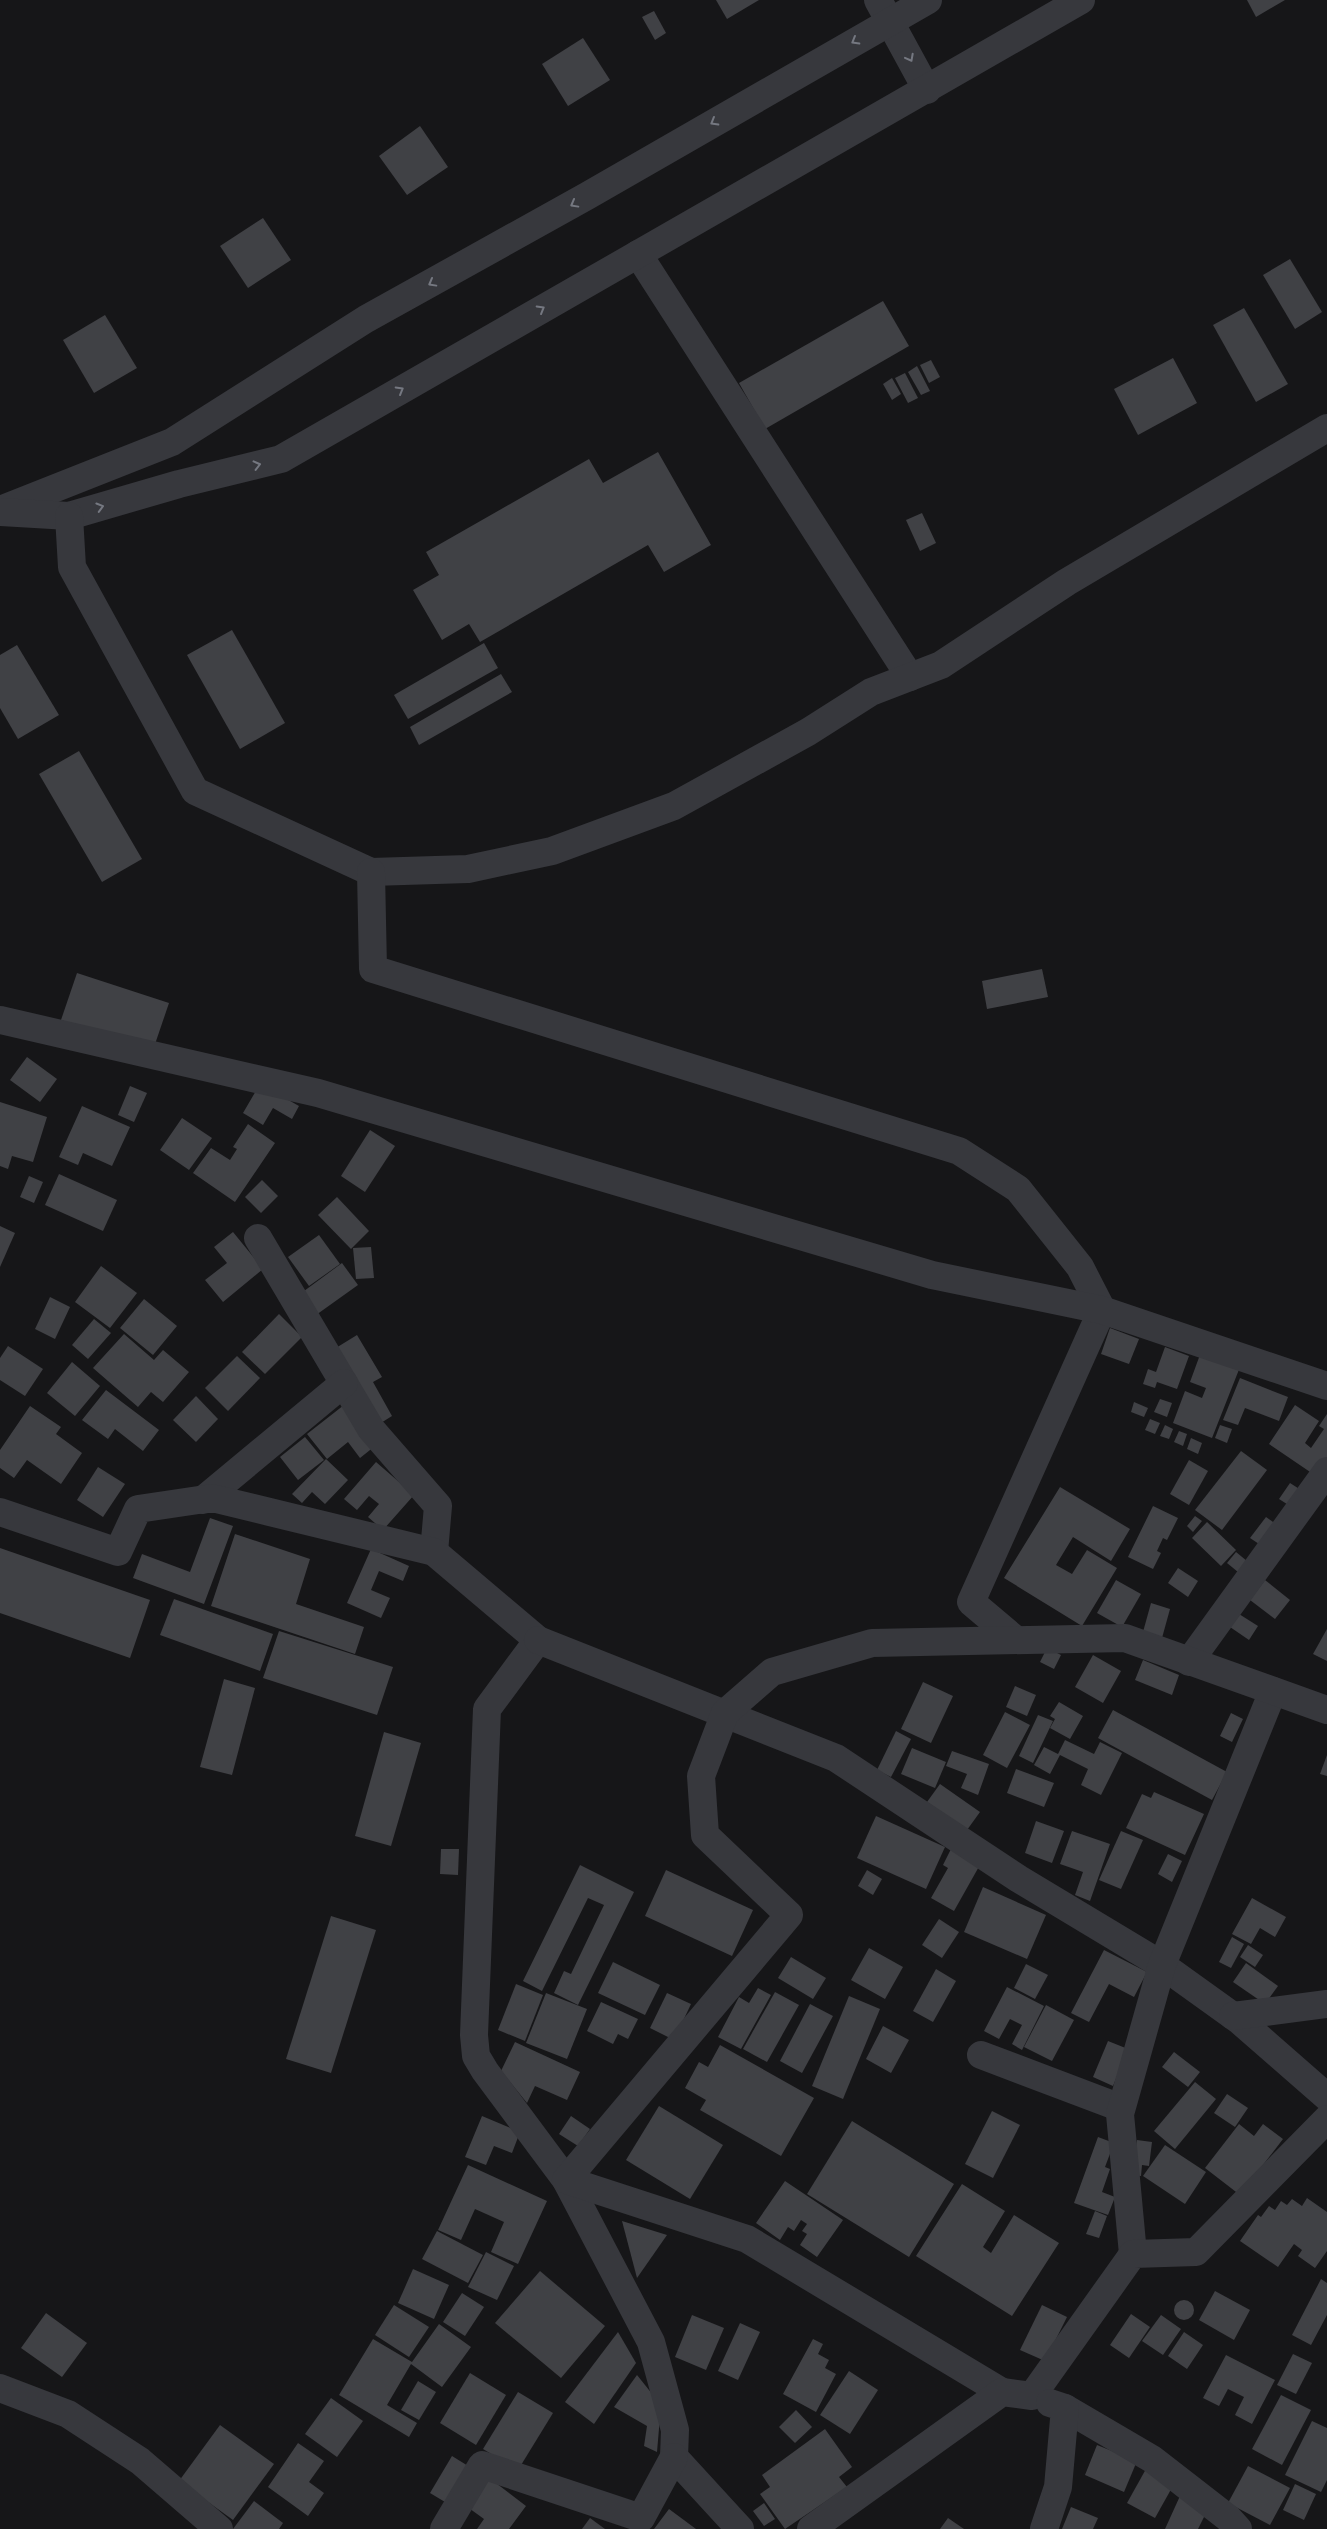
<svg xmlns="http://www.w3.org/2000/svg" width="1327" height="2529" viewBox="0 0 1327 2529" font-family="Roboto,sans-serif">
<rect width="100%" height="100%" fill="#161618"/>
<!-- building -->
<g fill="#404145">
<path d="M716,0h43l-32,19z"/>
<path d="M1247,0h38l-29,17z"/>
<path d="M654,11l12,22 -11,7 -13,-23z"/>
<path d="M583,38l27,42 -42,26 -26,-42z"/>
<path d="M420,126l28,41 -41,28 -28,-39z"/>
<path d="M263,218l28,42 -43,28 -28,-42z"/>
<path d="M1290,259l32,53 -27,17 -32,-54z"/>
<path d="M883,301l26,45 -144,83 -26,-46z"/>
<path d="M1244,308l44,76 -32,18 -43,-77z"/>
<path d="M105,315l32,53 -43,25 -31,-53z"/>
<path d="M1173,358l24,45 -59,32 -24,-46z"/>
<path d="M931,360l9,17 -11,6 -9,-18z"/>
<path d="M917,366l13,25 -9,4 -13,-23z"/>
<path d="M905,373l13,25 -10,5 -13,-25z"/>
<path d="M892,378l9,16 -9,6 -9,-16z"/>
<path d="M658,452l53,93 -47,27 -16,-27 -168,97 -11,-18 -27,16 -29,-50 26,-15 -13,-23 163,-93 14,24z"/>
<path d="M922,513l14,30 -16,8 -14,-31z"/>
<path d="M232,630l53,93 -45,26 -53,-94z"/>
<path d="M484,643l14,25 -90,51 -14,-24z"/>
<path d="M17,645l42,70 -41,24 -18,-31v-53z"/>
<path d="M501,674l11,18 -93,53 -9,-18z"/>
<path d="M79,751l63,108 -40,23 -63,-108z"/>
<path d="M1042,969l6,28 -61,12 -5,-28z"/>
<path d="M77,973l92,30 -16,47 -92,-30z"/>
<path d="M27,1057l30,22 -17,23 -30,-22z"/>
<path d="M260,1084l39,22 -7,13 -19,-11 -10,17 -20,-12z"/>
<path d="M130,1086l17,7 -13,29 -16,-7z"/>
<path d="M0,1102l47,15 -14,45 -21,-6 -4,13 -8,-3z"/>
<path d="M82,1106l48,21 -18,39 -29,-13 -5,12 -19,-8z"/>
<path d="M182,1118l30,20 -23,32 -29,-20z"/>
<path d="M248,1124l27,19 -40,59 -42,-29 18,-25 19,12 7,-11 -4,-2z"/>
<path d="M370,1130l25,16 -30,46 -24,-16z"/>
<path d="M59,1174l58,26 -14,31 -58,-26z"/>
<path d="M29,1176l14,6 -9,21 -14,-6z"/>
<path d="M262,1180l16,16 -17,17 -16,-16z"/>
<path d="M337,1197l32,34 -18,18 -33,-34z"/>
<path d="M0,1226l15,7 -15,34z"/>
<path d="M233,1232l30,37 -40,33 -18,-22 22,-17 -13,-16z"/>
<path d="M319,1235l21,29 -31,22 -21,-29z"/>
<path d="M371,1247l3,31 -18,1 -3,-31z"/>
<path d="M342,1263l16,22 -42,30 -16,-21z"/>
<path d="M101,1266l36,27 -27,35 -35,-26z"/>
<path d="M50,1297l20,10 -15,32 -20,-10z"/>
<path d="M144,1299l33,27 -24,29 -33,-27z"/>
<path d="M279,1314l23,23 -37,37 -23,-22z"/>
<path d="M94,1319l17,14 -23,26 -16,-14z"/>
<path d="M1110,1328l29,11 -10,25 -28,-10z"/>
<path d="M124,1334l30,26 9,-10 26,22 -26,30 -12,-10 -13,15 -45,-39z"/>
<path d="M357,1335l25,42 -9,5 19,34 -16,10 -45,-75z"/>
<path d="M8,1346l35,23 -18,27 -25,-16v-22z"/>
<path d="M1165,1347l24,9 -12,33 -20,-7 -2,6 -12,-4 5,-15 8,3z"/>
<path d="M1201,1352l39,15 -28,71 -39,-15 12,-32 17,7 4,-10 -16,-6z"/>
<path d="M237,1356l23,22 -32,33 -23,-23z"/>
<path d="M72,1362l28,24 -25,30 -28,-23z"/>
<path d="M1240,1378l48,19 -9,24 -34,-13 -7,17 -15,-5z"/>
<path d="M106,1390l53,40 -16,21 -28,-22 -7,10 -26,-19z"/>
<path d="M196,1396l22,23 -22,23 -23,-22z"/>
<path d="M1160,1399l12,4 -5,14 -13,-5z"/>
<path d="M1134,1402l14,6 -4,9 -13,-5z"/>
<path d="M344,1405l31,41 -15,12 -12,-16 -21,17 -20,-25z"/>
<path d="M1295,1405l24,16 -14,22 6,5 13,-19 -5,-3 8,-12v46l-11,16 -47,-32z"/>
<path d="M30,1406l31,21 -5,7 26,19 -21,31 -34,-24 -13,18 -14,-10v-18z"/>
<path d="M1150,1419l10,4 -5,11 -10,-4z"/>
<path d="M1165,1425l8,4 -4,10 -9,-3z"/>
<path d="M1220,1425l12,4 -5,14 -12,-5z"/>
<path d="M1179,1431l8,3 -4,12 -9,-4z"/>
<path d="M305,1437l19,23 -26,20 -18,-23z"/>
<path d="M1191,1438l11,5 -4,11 -11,-5z"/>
<path d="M1241,1451l26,19 -45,60 -27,-20z"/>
<path d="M326,1459l22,21 -23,24 -13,-12 -10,11 -10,-9z"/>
<path d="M1189,1460l19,11 -19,34 -19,-11z"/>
<path d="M376,1462l38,33 -31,35 -15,-13 11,-13 -10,-8 -12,14 -13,-11z"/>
<path d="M98,1467l27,17 -22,33 -26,-17z"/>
<path d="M1290,1483l14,9 -11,16 -14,-9z"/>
<path d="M1060,1487l70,42 -19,32 -38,-24 -17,28 16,9 15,-24 30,18 -35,58 -78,-48z"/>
<path d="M1153,1506l25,12 -11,22 -4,-2 -6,13 4,2 -8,16 -25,-12z"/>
<path d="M1195,1516l7,5 -9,11 -6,-6z"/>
<path d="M1266,1517l14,10 -15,21 -15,-10z"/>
<path d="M210,1518l23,8 -29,78 -71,-26 9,-24 48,18z"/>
<path d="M1207,1522l29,28 -15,16 -29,-28z"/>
<path d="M235,1534l75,25 -14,45 68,23 -9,27 -144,-48z"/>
<path d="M0,1548l150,52 -20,58 -130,-45z"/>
<path d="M371,1549l38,17 -6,15 -24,-10 -8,19 19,8 -9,20 -34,-15z"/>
<path d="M1236,1552l11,9 -9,11 -11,-9z"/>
<path d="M1178,1568l20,13 -10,16 -20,-14z"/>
<path d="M1116,1580l25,14 -19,33 -25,-14z"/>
<path d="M1265,1580l25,20 -15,19 -25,-19z"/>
<path d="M174,1599l99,35 -13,37 -100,-36z"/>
<path d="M1151,1603l19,6 -8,29 -19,-6z"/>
<path d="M1239,1614l19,12 -9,14 -19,-13z"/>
<path d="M1327,1629v32l-14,-7z"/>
<path d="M279,1631l114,36 -16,48 -114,-37z"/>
<path d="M1047,1648l14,7 -7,14 -14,-7z"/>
<path d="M1093,1655l28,16 -18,32 -28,-16z"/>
<path d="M1143,1660l36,15 -7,20 -37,-15z"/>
<path d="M224,1679l31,9 -23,87 -32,-8z"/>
<path d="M923,1682l30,14 -22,47 -30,-14z"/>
<path d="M1015,1686l21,9 -9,21 -21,-9z"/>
<path d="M1059,1702l24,14 -13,23 -20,-11 5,-9 -5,-3z"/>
<path d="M1113,1710l114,62 -15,28 -114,-62z"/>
<path d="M1005,1712l25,13 -23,43 -24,-13z"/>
<path d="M1231,1713l12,6 -11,23 -12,-6z"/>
<path d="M1038,1715l15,6 -20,42 -14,-7z"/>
<path d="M896,1731l15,8 -20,38 -14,-7z"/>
<path d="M384,1732l37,11 -30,103 -36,-10z"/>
<path d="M1065,1740l29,14 6,-12 22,11 -21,42 -20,-10 7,-16 -28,-14 -10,19 -16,-9 10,-18 14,7z"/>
<path d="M912,1748l34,14 -11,26 -34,-14z"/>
<path d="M952,1751l37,13 -11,31 -17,-7 6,-14 -21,-8z"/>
<path d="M1327,1755v21l-7,-2z"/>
<path d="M1016,1769l38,14 -10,24 -37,-14z"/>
<path d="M940,1784l40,28 -13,18 -40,-28z"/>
<path d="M1154,1792l50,22 -19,41 -59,-27 16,-34 9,4z"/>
<path d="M876,1816l69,31 -19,42 -69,-31z"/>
<path d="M1036,1821l28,10 -12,32 -27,-10z"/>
<path d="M1072,1831l38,13 -20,57 -15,-6 8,-23 -23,-8z"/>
<path d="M1121,1831l22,9 -22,49 -22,-9z"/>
<path d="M952,1847l29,16 -27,48 -23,-13 17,-30 -5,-3z"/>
<path d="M441,1849h18l-1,26 -18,-1z"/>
<path d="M1168,1854l14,7 -10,21 -14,-8z"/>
<path d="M580,1865l54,27 -56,113 -24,-12 10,-22 7,3 33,-69 -16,-7 -46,93 -19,-10z"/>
<path d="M666,1870l87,40 -21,46 -87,-40z"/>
<path d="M867,1870l15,9 -9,16 -15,-9z"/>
<path d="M983,1887l63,28 -19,44 -63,-27z"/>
<path d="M1252,1898l34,19 -11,20 -15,-9 -9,16 -19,-10z"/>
<path d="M331,1916l45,14 -45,143 -45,-14z"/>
<path d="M939,1919l20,13 -17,26 -20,-13z"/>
<path d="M1232,1937l12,7 -13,24 -12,-6z"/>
<path d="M1248,1945l15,10 -8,12 -15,-10z"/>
<path d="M869,1948l34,19 -18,32 -34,-19z"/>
<path d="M1104,1950l43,22 -13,25 -25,-13 -20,38 -18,-9z"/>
<path d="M791,1957l35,21 -13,21 -35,-21z"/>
<path d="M613,1962l47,23 -15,30 -47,-22z"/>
<path d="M1246,1963l32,23 -13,18 -32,-22z"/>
<path d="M1026,1964l22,11 -13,24 -21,-11z"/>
<path d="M936,1969l20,12 -23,41 -20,-11z"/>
<path d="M516,1984l27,11 -18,46 -27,-11z"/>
<path d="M1007,1987l37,19 -22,44 -10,-6 10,-19 -12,-6 -11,20 -15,-8z"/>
<path d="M758,1988l13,7 -30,54 -23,-12 21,-40 10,6z"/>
<path d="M775,1992l24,13 -32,57 -24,-13z"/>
<path d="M546,1993l41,16 -20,50 -41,-16z"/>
<path d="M667,1993l24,11 -17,36 -24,-12z"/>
<path d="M849,1996l31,13 -37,90 -31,-13z"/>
<path d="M601,2002l37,17 -10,20 -10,-5 -5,10 -26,-13z"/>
<path d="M810,2004l23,12 -31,57 -22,-12z"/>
<path d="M1046,2005l28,15 -22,41 -28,-14z"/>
<path d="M883,2026l26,14 -18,33 -25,-14z"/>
<path d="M1108,2041l20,8 -15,37 -20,-9z"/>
<path d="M515,2042l65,30 -13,28 -32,-14 -8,17 -26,-32z"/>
<path d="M720,2045l94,53 -33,58 -81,-46 6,-10 -21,-12 14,-26 9,5z"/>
<path d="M1174,2052l26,20 -12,15 -26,-20z"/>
<path d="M1195,2082l21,17 -41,50 -21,-18z"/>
<path d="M1227,2094l21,14 -13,19 -21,-14z"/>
<path d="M659,2106l64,39 -33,54 -64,-39z"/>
<path d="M992,2111l28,14 -27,53 -28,-14z"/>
<path d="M482,2116l38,16 -8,21 -18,-7 -8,19 -21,-8z"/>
<path d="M571,2116l19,13 -12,17 -19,-12z"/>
<path d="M852,2121l102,63 -45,73 -102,-63z"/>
<path d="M1239,2124l15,12 9,-12 20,15 -43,56 -35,-27z"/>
<path d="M1098,2137l16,6 -9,24 5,2 -8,23 13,5 -7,18 -34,-12z"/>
<path d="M1137,2140l15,2 -3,24 -7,-1 -1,11 -9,-1z"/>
<path d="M1165,2145l41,27 -21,32 -42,-28z"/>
<path d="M468,2165l79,36 -29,63 -27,-12 13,-30 -29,-13 -14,31 -23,-10z"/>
<path d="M785,2181l58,39 -26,37 -17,-12 7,-11 -5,-3 5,-7 -6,-4 -7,11 -6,-4 -8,13 -24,-17z"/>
<path d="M962,2184l43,27 -22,36 8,6 23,-38 45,28 -47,73 -96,-60z"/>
<path d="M1307,2198l20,14v39l-12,17 -17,-12 4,-6 -8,-6 -16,23 -38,-26 18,-26 3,2 8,-11 6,4 6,-9 6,4 5,-6 10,7z"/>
<path d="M1095,2211l12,5 -8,22 -13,-4z"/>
<path d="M622,2221l45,14 -30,43z"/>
<path d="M437,2231l46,24 -15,28 -46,-24z"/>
<path d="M486,2252l28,14 -17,34 -29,-13z"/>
<path d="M413,2269l36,16 -15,34 -36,-16z"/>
<path d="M540,2271l65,55 -44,52 -66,-55z"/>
<path d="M1321,2279l6,4v32l-16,30 -19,-10z"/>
<path d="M1215,2291l35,19 -16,30 -35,-20z"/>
<path d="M462,2293l22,14 -19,29 -22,-14z"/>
<circle cx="1184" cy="2310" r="10"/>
<path d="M394,2305l35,22 -20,30 -34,-22z"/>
<path d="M1042,2305l25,12 -22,44 -25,-11z"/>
<path d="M46,2313l41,30 -25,34 -41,-29z"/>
<path d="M1131,2314l19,13 -21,31 -19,-13z"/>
<path d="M692,2315l32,13 -18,42 -31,-13z"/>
<path d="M1161,2315l20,14 -18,26 -21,-14z"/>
<path d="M740,2323l20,9 -22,48 -20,-9z"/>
<path d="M439,2324l32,23 -29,40 -31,-23 -24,41 30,18 -8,14 -70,-42 34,-56 39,23z"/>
<path d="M618,2332l18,31 -42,61 -29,-22z"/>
<path d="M1184,2332l19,13 -16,24 -19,-13z"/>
<path d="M813,2339l10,5 -5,10 11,6 -4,8 11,6 -20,38 -33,-18z"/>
<path d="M1293,2354l19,9 -16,31 -19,-9z"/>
<path d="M1226,2355l49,25 -23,44 -17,-9 9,-18 -16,-8 -9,17 -16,-8z"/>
<path d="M849,2371l29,19 -28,44 -30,-19z"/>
<path d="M470,2373l36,22 -30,50 -36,-22z"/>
<path d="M637,2375l24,30 -4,47 -13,-6 3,-20 -33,-19z"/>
<path d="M418,2381l18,11 -17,28 -18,-10z"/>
<path d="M518,2392l35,21 -35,57 -35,-21z"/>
<path d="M1281,2395l30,15 -29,55 -30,-16z"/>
<path d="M331,2398l32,23 -26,36 -32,-23z"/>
<path d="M796,2410l16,17 -17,16 -16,-16z"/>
<path d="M1312,2421l15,7v52l-6,12 -36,-17z"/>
<path d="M220,2425l54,39 -41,56 -54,-39z"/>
<path d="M825,2429l27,38 -13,10 8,10 -62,42 -25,-35 10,-7 -8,-12z"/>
<path d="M298,2443l26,18 -15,21 15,11 -16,23 -40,-29z"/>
<path d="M1097,2445l40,16 -13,31 -39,-17z"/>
<path d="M452,2456l21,13 -23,36 -20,-12z"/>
<path d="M1248,2466l42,22 -20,37 -42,-22z"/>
<path d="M1146,2469l28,15 -19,34 -28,-15z"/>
<path d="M488,2477l38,29 -17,23h-32l7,-10 -18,-13z"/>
<path d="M1295,2484l21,10 -12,26 -21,-10z"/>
<path d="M1180,2496l28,13 -10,20h-33z"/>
<path d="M254,2501l29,22 -4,6h-46z"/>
<path d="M764,2503l11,16 -11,7 -11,-15z"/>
<path d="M1071,2507l27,11 -5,11h-31z"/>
<path d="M669,2509l27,20h-42z"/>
<path d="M590,2518l15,11h-23z"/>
<path d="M948,2518l16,11h-24z"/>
</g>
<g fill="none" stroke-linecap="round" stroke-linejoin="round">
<!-- street -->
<g stroke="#37383d" stroke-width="28">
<path d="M878,0l49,90"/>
<path d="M638,254l272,423"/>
<path d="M5,508l167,-66 194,-123 221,-123 341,-196"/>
<path d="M0,512l69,4 110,-32 102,-25 800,-459"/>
<path d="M69,516l3,51 123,224 176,81 97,-3 84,-18 122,-45 134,-74 63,-40 70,-27 126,-83 260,-154"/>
<path d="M371,872l2,97 586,182 59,38 62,78 22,43 -131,292 45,38"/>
<path d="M0,1020l318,73 614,182 170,35 225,76"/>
<path d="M258,1238l113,191 67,77 -4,46"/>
<path d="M203,1500l141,-117"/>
<path d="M0,1512l118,40 20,-43 74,-11 222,54 104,88 -51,69 -13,326 2,21 9,15 81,109 85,162 24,88 -1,27 66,72"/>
<path d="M538,1640l298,118 183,121 143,86 78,56 87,76"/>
<path d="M1189,1662l138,-191"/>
<path d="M1233,2016l94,-12"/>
<path d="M981,2055l140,53"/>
<path d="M1133,2254l-13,-140 42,-149 111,-274"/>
<path d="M0,2388l68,26 72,47 79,68"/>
<path d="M1002,2392l-255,-153 -181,-59 223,-265 -84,-80 -4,-59 24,-63 47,-41 100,-29 253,-5 202,72"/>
<path d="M1065,2408l87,51 76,59 10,11"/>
<path d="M444,2529l38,-64 159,53 33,-61"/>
<path d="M811,2529l191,-137 30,4 101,-142 63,-2 131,-133"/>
<path d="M1044,2529l14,-42 7,-79 -15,-5"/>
</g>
</g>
<!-- one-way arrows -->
<defs><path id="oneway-chevron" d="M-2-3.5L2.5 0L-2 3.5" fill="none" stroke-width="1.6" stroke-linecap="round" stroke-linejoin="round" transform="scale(1.25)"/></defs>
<g stroke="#757881">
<use href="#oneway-chevron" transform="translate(855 41) rotate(150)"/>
<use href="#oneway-chevron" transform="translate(910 58) rotate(62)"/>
<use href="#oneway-chevron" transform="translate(714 122) rotate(150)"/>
<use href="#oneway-chevron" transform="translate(574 204) rotate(151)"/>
<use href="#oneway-chevron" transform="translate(432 283) rotate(151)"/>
<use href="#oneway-chevron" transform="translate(541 309) rotate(-30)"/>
<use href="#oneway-chevron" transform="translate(400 390) rotate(-30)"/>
<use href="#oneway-chevron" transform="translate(257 465) rotate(-14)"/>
<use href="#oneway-chevron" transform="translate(100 507) rotate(-16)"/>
</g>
</svg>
